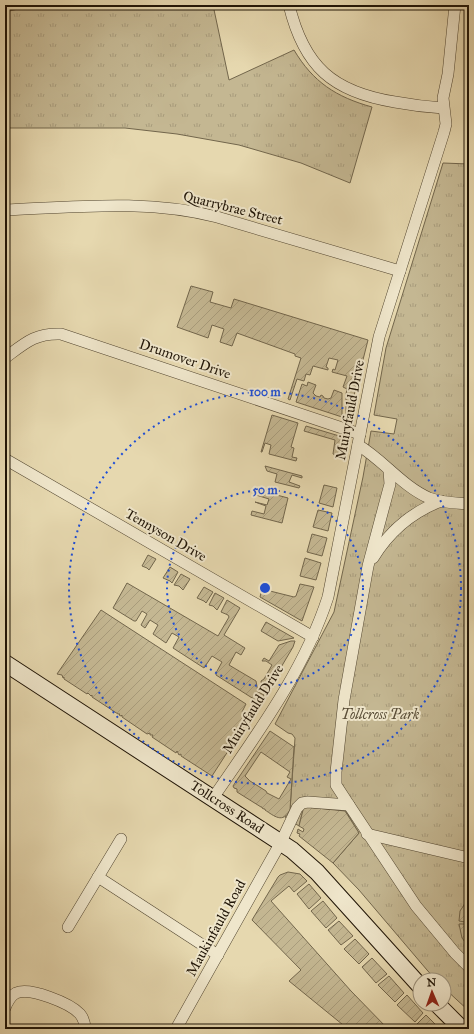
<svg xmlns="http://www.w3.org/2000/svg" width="474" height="1034" viewBox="0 0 474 1034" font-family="'IM FELL Great Primer',serif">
<defs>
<pattern id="park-tufts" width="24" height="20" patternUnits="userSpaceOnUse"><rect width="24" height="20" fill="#c4b792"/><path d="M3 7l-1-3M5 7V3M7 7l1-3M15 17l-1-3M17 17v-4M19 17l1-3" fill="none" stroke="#a89c7c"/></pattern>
<pattern id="garden-furrows" width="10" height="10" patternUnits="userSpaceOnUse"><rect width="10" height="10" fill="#c4b792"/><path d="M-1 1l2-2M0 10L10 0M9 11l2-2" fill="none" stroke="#a89c7c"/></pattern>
</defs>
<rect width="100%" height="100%" fill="#e6d8af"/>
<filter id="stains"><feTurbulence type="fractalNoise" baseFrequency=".005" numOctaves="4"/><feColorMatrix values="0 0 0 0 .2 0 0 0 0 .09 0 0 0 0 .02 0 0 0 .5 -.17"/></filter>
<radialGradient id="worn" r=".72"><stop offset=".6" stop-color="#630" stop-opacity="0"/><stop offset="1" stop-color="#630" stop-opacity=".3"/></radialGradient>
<!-- park -->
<g fill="url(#park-tufts)" stroke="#72664c">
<path d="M36,5h177l16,75 65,-30c19,32 42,47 78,57l-22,76 -49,-20 -62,-18 -62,-11 -52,-6h-120v-116z"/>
<path d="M443,163l26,1v847l-25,-23v-8h-8l-9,-10 -68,-80 -26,-27 26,-30 -12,-20 -4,-3h-40l-4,16 -14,-9 5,-7 5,-72 -3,-4 -4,-1 -13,-9 59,-112 29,-135 8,-46 23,3 3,-15 -23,-4 12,-67z"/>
</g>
<!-- garden -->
<g fill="url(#garden-furrows)" stroke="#72664c" fill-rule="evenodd">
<path d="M191,286l22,6 -3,10 21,6 3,-9 134,41 -20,79 -2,-1v-24l1,-5 -4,-2 4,-11 -15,-4 1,-3 2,1 3,-10 -9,-2 -3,9 2,1v2l-15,-4 -3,9 -4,-1 -2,7 -7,-2 -7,21 -2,-1 13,-41 -6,-2v-2l-58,-21 -5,13 -12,-4 4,-13 -12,-4 -4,13 -31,-11z"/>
<path d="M308,382l8,3 -3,8 3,3 4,1 1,-2 2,1 1,2 4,1 3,-1 3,-8 8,3v24l-46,-15 6,-18 5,2z"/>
<path d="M272,415l26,8 -7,24 3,1 -2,9 5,1 -1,3 -27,-7 2,-9 -6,-2 -3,9h-1z"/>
<path d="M306,426l40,12 -4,19 -9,-3 2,-14 -31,-9z"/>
<path d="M265,466l37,10v2l-10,-3 -3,7 11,4 -1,2 -24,-6 2,-8 -10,-3z"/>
<path d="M324,485l13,3 -4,19 -14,-4z"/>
<path d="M258,490l30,8 -6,25 -31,-8 1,-4 12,3 2,-8 -11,-4 12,3 2,-6 -13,-4z"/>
<path d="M318,510l14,3 -4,18 -15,-4z"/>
<path d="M312,534l15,4 -5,18 -15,-4z"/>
<path d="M148,555l8,4 -7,11 -2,-2 -5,-2z"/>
<path d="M305,558l16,5 -5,17 -16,-4z"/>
<path d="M170,567l8,5 -6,11 -2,-2 -7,-3z"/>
<path d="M181,574l9,5 -7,11 -4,-4 -5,-1z"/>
<path d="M127,583l91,53 11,-19 -1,-2 -7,-3 6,-12 13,8 -16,27 21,13 -4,7 -5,-3 -7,13 27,16 2,11 6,3 -4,8 -44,-28v-2l6,-11 -10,-6 -8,12 -31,-20 6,-11 -7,-4 -6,10 -13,-9 5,-9 -8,-5 -5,8 -4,-3 6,-11 -5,-3 -6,10h-2l-21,-13z"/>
<path d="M300,584l14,3 -12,34 -42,-24 2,-8 32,8 2,-1z"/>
<path d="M204,587l9,5 -7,11 -2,-2 -7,-3z"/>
<path d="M215,593l9,5 -7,12 -4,-4 -4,-1z"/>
<path d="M101,610l145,94 -4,8 8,5 -38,59 -31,-20v-2l-2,1 -2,-4 -1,2 -24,-16 1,-2h-3v-2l-3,1 -25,-17v-2l-1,1 -2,-1 1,-1h-2l-26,-17v-2l-1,1 -3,-3 -1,1 -23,-15v-2l-1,1 -1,-3 -5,-1z"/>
<path d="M266,622l28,16 -16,3 -17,-10z"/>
<path d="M291,641h4l-2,6 -26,44 -5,-4 -1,-6 3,-2 8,-14 -6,-4h-4l2,-3 5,3 10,-16z"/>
<path d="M270,731l24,16 -4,63c-7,14 -16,6 -25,0v-1h-1l-2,-1v-1h-1l-24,-15v-3l-3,-1 -1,-2zM261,752l29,20 -3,5 4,2 -12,20 -12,-6 -1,-2 -16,-10 -5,-5z"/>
<path d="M306,807l39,4 14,22 -26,30 -34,-27 1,-2 -3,-1 1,-4 5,3 1,-3 -5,-3 4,-16z"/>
<path d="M288,872l12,2 7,7 -13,11 -5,-6 -18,15 80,90 37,38h-40l-59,-48 12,-11 -49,-50 26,-43 2,-2z"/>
<path d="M309,884l12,14 -12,11 -12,-15z"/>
<path d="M323,901l14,17 -11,10 -15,-17z"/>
<path d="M466,902l3,3 -4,17 -6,-1 1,-10z"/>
<path d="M339,921l14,15 -12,9 -13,-15z"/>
<path d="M459,924h6l4,12v11l-7,-9z"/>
<path d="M355,939l14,15 -10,10 -15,-15z"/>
<path d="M372,958l15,16 -11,9 -14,-16z"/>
<path d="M389,976l15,17 -9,9 -17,-17z"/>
<path d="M407,995l16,18 -8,9 -18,-17z"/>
<path d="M426,1015l14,14h-18l-5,-5z"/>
</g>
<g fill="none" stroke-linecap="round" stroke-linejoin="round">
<defs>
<g id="street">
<path d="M289,5c15,62 44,87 106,97 16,3 32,5 48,6"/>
<path d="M5,210c71,-3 143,-11 212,7l183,54"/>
<path d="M5,358c20,-15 30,-25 56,-24l299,100"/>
<path d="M358,445c25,15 44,41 71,53 13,5 27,5 40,6"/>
<path d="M5,459l308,178"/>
<path d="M373,558c16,-26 39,-46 68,-57"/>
<path d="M213,798c44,-64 91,-127 115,-201l51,-260 65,-205 2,-8 -3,-26 5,-24 7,-69"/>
<path d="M349,805l67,101 39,47 14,14"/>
<path d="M367,834l102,24"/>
<path d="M98,877l120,78"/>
<path d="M68,927l53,-88"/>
<path d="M5,1008c2,-5 5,-12 11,-15 14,-6 54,10 64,21 4,5 5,9 5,15"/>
<path d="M176,1029l105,-187 16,-34 5,-5 6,-1 41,3 -13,-20v-13l8,-72 24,-134 19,-71 3,-11 -1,-14"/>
</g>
<g id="secondary">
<path d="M5,663l287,187 25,22 103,114"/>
<path d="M437,1004l25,25"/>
</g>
</defs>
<!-- street casing -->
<use href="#street" stroke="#514530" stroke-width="12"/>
<!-- secondary casing -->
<use href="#secondary" stroke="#1f1406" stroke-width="18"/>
<!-- street -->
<use href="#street" stroke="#efe6cb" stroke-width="11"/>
<!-- secondary -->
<use href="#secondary" stroke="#efe6cb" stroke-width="16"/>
</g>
<!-- distance rings -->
<g fill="none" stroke="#1d4ed8" stroke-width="2" stroke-dasharray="2 4">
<circle cx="265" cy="588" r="98"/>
<circle cx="265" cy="588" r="196"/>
</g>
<g text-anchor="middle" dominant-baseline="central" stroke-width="4" stroke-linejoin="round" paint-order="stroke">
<!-- street labels -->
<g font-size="14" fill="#1f1406" stroke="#efe6cb">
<text transform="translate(233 208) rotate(14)">Quarrybrae Street</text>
<text transform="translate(185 359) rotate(19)">Drumover Drive</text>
<text transform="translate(350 410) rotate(-79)">Muiryfauld Drive</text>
<text transform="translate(166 535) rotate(30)">Tennyson Drive</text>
<text transform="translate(253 709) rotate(-58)">Muiryfauld Drive</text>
<text transform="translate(227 807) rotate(33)">Tollcross Road</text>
<text transform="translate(216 928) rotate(-61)">Maukinfauld Road</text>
</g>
<!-- park labels -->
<g font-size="14" font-style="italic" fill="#594d37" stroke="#efe6cb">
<text x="380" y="714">Tollcross Park</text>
</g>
</g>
<circle cx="265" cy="588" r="6" fill="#1d4ed8" stroke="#efe6cb" stroke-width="2"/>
<g font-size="12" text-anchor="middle" font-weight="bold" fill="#1d4ed8" stroke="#efe6cb" stroke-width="4" stroke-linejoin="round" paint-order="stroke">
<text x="265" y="396">100 m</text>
<text x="265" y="494">50 m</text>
</g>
<!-- margin -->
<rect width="474" height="1034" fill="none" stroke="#e6d8af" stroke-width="20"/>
<rect x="6" y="6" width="462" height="1022" fill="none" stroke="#1f1406" stroke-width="2"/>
<rect x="10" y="10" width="454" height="1014" fill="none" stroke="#1f1406"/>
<!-- north arrow -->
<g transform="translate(432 992) rotate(358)"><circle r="19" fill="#efe6cb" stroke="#9c927c"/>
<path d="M0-3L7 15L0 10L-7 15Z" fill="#8f2418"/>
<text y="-6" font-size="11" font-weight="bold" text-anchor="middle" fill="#1f1406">N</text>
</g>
<rect width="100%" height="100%" filter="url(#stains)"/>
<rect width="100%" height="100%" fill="url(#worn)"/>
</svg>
